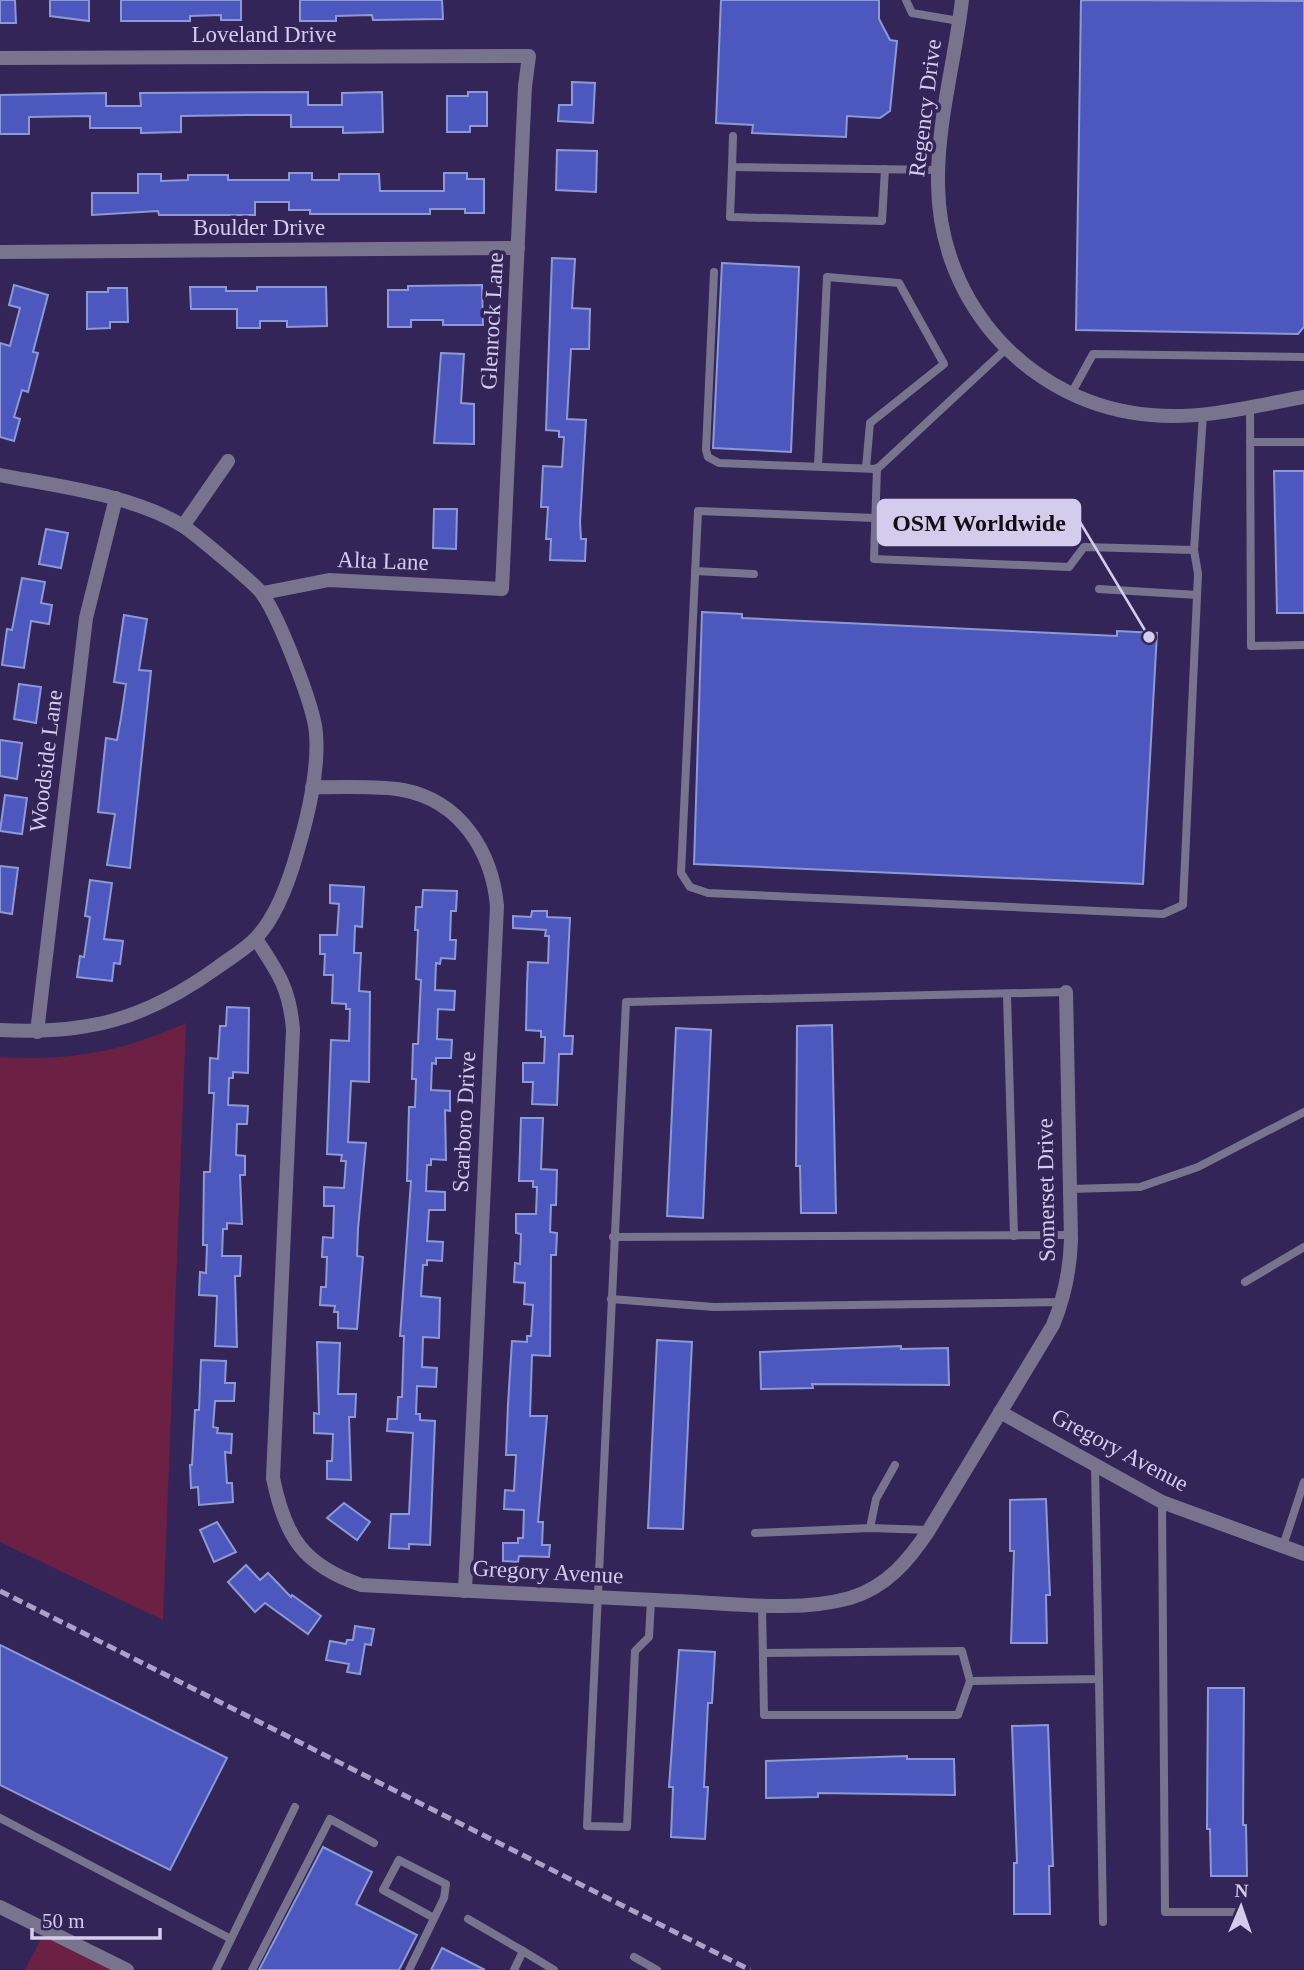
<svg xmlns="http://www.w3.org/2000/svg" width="1304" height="1970" viewBox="0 0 1304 1970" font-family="Georgia,serif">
<rect width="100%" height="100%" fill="#342558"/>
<!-- green -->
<g fill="#6b2044">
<path d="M186,1023l-23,597 -163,-78v-485c73,4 120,-5 186,-34z"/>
<path d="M46,1929l71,41h-92z"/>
</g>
<!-- building -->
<g fill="#4c58bd" stroke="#8c99d4" stroke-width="2">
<path d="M0,0h15l1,23h-16z"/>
<path d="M50,0h39v21l-39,-5z"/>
<path d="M121,0h120v20h-20v-5l-31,1v5h-69z"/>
<path d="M300,0h142l1,19 -70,1 -1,-5 -36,1v5h-36z"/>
<path d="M721,0h158v19l11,21 7,1 -7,70 -10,7 -33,-2 -1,21 -94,-4 1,-8 -37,-2z"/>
<path d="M1081,0l223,1v326l-6,7 -222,-4z"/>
<path d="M572,82l23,1 -2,40 -35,-2 1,-16h13z"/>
<path d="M308,92v13h34v-12l40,-1 1,40 -40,1v-6h-52v-12h-45l-65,1v16l-40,1v-5h-51v-12l-61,1v17h-29v-39l106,-2v13h35l-1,-13z"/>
<path d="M468,92h19v34h-17v6h-23v-36h21z"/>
<path d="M557,150l40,1 -1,41 -40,-2z"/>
<path d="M289,173h23v7h27v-6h40l1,17h64v-18h23v6h17v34h-19v-4h-35v5h-120v-4h-21v-8h-34v13h-96l-1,-4 -66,4v-22h46v-19h23v7l27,-1v-5h40v5h61z"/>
<path d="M552,258l23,1 -3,49 18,1 -1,40h-18l-4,70 19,1 -6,102 1,17h5l-1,22 -35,-1 1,-21h-5l2,-32h-7l2,-41 19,1 2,-30h-5v-6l-13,-1z"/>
<path d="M722,263l77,4 -8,185 -78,-4z"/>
<path d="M14,285l34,10 -15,57 5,1 -10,39 -6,-2 -8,27 6,2 -6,22 -14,-4v-94l10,3 10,-38 -11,-3z"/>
<path d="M482,285l1,40h-40v-5h-32v7h-23v-37h20v-4z"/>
<path d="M190,287h36v4h31v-4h69l1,39 -40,1v-6h-27v7h-23v-19h-46z"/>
<path d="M108,288h19l1,34h-18v6l-23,1v-37h21z"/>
<path d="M441,353l23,1 -3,49 13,1v40l-40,-1z"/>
<path d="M1274,471h30v142h-27z"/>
<path d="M434,509h23l-1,40 -23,-1z"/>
<path d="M46,529l22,4 -7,35 -22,-4z"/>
<path d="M22,578l23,4 -4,21 11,2 -3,19 -18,-3 -7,47 -22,-3 5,-36 5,1z"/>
<path d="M702,612l40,2v4l375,18v-5l40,2 -14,251 -449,-20z"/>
<path d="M124,615l23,4 -8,51 12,1 -21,197 -23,-3 8,-51 -17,-2 8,-74 11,2 4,-22 5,-34 -12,-2z"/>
<path d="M19,684l22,3 -5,36 -22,-4z"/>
<path d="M0,740l22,3 -5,36 -17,-3z"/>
<path d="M5,795l22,3 -5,36 -22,-3z"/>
<path d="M0,866l18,2 -6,46 -12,-2z"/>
<path d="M90,880l22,3 -8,56 19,2 -3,23 -6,-1 -2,18 -35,-4 3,-21 4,1 6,-40 -5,-1z"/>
<path d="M330,885l34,2 -2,40 -7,-1 -1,27h7l-2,38 11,1 -1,90 -18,-1 -3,61 18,1 -8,86 -1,27 6,1 -6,72 -19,-1v-16h-4l1,-6 -15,-1 1,-18h5l1,-30h-5l1,-20 10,1 1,-32h-10v-19l20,1 2,-27h-5l1,-6 -15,-1 4,-114 18,1 1,-32h-4v-5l-14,-1 1,-28h-9l1,-21h-5v-19h17l2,-31 -9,-1z"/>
<path d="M423,890l34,1 -1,20h-5l-1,29h6l-1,19 -14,-1 -1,6 -4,-1 -1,27 20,1 -1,19 -16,-1 -1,30 15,1 -1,18h-15v6l-4,-1 -1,27 19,1v20l-5,-1 1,50 -15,-1v6h-4l-1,26 19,1v18h-16l-2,31 16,1 -1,19 -15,-1v5h-4l-2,31 19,2 -1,40 -16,-1 -1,30 15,1 -1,19 -19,-1 -1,28h4v6l15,1 -5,124 -21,-1v5l-20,-1 2,-34h18l4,-81 -26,-2 1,-12h9l1,-22h4l2,-61h-4l11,-155h-4l2,-74h6l1,-28h-4l1,-35h5l3,-64 -5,-1 2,-49h-3l1,-23h6z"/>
<path d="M532,911h15v6l23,1 -6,118h9l-1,18h-13l-2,51 -25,-1 1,-22h-10v-19h21l1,-26h-4v-6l-15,-1 1,-45 1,-23 20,1 1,-27h-4l1,-6 -33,-2v-12l18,1z"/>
<path d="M227,1007l22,1 -1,65 -15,-1v6h-4l-1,27 20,1 -1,18h-10l-1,31 9,1v19h-5l2,49 -15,-1v6h-4l-1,27h19l-1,20h-5l2,71 -22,-1 2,-50 -18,-1 1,-23 6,1 1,-28h-4l1,-73h6l4,-79h-5l1,-35 8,1 2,-33h6z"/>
<path d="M832,1025l4,188h-35l-1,-47h-4l1,-140z"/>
<path d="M676,1028l35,2 -8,188 -36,-2z"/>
<path d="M521,1118h22l-2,51 16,1 -1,35h-5l-1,27 7,1 -1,22h-5l-1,101 -18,-1 -2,61h17l-9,106h5l-1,23h8l-1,12 -30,-1 -1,6 -15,-1v-18h15v-5h5l1,-28 -20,-1 1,-19 9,1 2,-36h-10l2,-51 4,-63 15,1v-6h4l2,-31 -9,-1 1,-21 -11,-1 1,-19 5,1 1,-30 -5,-1v-19h20l1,-27h-4v-6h-14z"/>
<path d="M657,1340l35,2 -9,187 -35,-1z"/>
<path d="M317,1342l23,1 -2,51h18l-1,23h-6l2,63 -24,-1v-18h5l1,-27 -19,-1v-20l5,1z"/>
<path d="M901,1346v3l47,-1 1,37 -137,-1 1,4 -52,1 -1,-37z"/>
<path d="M201,1360l25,1 -1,22h10l-1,18h-19l-2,26 5,1 -1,5 15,1 -1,19 -6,-1 2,31h5l1,19 -34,3 -1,-18 -7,1 -1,-23h2l3,-55h4z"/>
<path d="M1046,1499l4,96h-4l1,48h-36l3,-92h-4v-51z"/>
<path d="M344,1503l26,19 -13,18 -30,-22z"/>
<path d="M217,1522l19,30 -22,10 -14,-32z"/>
<path d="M246,1565l14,15 8,-7 23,24 1,-2 29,21 -13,18 -43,-31 -10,9 -27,-30z"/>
<path d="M355,1626l19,3 -3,16 -6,-1 -5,30 -13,-2 2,-8 -23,-4 4,-19 16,3 1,-4h6z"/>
<path d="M0,1645l227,113 -57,112 -170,-85z"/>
<path d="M679,1650l36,2 -3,51h-4l-4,84h4l-3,52 -34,-2 2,-50h-4z"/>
<path d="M1208,1688h36l-1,137h3l1,51h-36l-1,-47h-3z"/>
<path d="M1048,1725l5,141h-4l1,48h-36v-51h3l-5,-137z"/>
<path d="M907,1756v3h47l1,36 -137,-2v4l-52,1v-37z"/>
<path d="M323,1847l49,25 -16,32 61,31 -18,35h-140z"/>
<path d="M442,1948l43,22h-54z"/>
</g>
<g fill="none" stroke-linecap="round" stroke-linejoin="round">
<!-- service -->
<g stroke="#79748e" stroke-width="8">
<path d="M906,0l6,13 47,8"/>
<path d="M733,136l-1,31 207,3"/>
<path d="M732,167l-2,50 152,4 3,-52"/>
<path d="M714,272l-8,178 2,7 11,6 158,6 130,-121"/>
<path d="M1071,394l22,-40 211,3"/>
<path d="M1250,406l1,240 53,-1"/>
<path d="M1250,442h54"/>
<path d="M818,466l9,-189 72,6 45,81 -74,59 -4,45"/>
<path d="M877,468l-3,91 195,8 15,-20 110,3 9,-136"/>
<path d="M875,518l-177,-7 -17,362 9,14 18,6 455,21 20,-9 15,-331 -4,-24"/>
<path d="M695,571l59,3"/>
<path d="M1099,589l98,6"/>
<path d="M1007,996l7,240"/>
<path d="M1070,1189l70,-2 58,-20 106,-55"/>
<path d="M613,1237l458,-2"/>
<path d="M1245,1282l59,-35"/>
<path d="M611,1299l103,8 348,-5"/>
<path d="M1162,1502l3,410h69"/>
<path d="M870,1528l6,-29 19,-34"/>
<path d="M755,1533l115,-5 59,2"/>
<path d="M1283,1546l21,-64"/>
<path d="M651,1600l-2,37 -14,14 -8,176 -40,-1 39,-824 440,-10"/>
<path d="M762,1604l2,111h194l12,-34 129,-2 -4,-214"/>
<path d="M763,1653l199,-2 8,30"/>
<path d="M1099,1679l4,243"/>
<path d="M0,1818l231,121"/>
<path d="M468,1919l55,32 -9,19"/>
<path d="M523,1951l31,19"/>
<path d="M634,1957l23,13"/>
<path d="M216,1970l79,-163"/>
<path d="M252,1970l78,-151 44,24"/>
<path d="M409,1970l35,-72 2,-14 -47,-24 -16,30 51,28"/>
</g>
<!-- minor -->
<g stroke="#79748e" stroke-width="14">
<path d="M962,0c-7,61 -25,123 -24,184 1,121 93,221 213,231 51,5 103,-9 153,-18"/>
<path d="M0,58l529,-2 -4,30 -23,503 -173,-9 -66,13"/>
<path d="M0,252l518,-4"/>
<path d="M0,475c57,11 133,20 183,51 11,7 75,60 80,69 16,23 51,111 53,138 3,39 -8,83 -19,120 -8,28 -20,63 -41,85 -10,11 -26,20 -38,29 -72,52 -130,68 -218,63"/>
<path d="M183,526l45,-65"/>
<path d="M312,787c30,1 62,-2 91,3 58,11 89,62 94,116l-32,685"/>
<path d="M256,939c22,33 34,50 37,91l-20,448c12,59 30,87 88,107 105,6 209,11 314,16 56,2 121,12 175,-3 37,-11 59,-38 79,-68l124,-205c12,-29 17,-54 18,-85l-5,-248"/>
<path d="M37,1032l49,-414 30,-120"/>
<path d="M1000,1412l162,90 142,52"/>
<path d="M0,1907l127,63"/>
</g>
<!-- rail -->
<path stroke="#aba2c7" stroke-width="5" stroke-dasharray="10 5" stroke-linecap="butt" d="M0,1591l750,379"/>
</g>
<g text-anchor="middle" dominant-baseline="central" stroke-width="7" stroke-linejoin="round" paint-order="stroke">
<!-- street labels -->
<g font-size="23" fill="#d3ccec" stroke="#342558">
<text x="264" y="34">Loveland Drive</text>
<text transform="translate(925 108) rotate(-83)">Regency Drive</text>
<text x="259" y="227">Boulder Drive</text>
<text transform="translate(492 321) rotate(-87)">Glenrock Lane</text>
<text transform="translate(383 561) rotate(2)">Alta Lane</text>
<text transform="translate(46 761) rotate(-83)">Woodside Lane</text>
<text transform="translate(464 1122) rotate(-87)">Scarboro Drive</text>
<text transform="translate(1046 1190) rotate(-91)">Somerset Drive</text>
<text transform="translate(1120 1450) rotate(28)">Gregory Avenue</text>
<text transform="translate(548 1572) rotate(3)">Gregory Avenue</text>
</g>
</g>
<!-- callouts -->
<path fill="none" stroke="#d3ccec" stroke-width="2.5" d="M1149 637L1080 522"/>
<circle fill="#d3ccec" stroke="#342558" stroke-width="2.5" cx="1149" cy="637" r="7"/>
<rect fill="#d3ccec" stroke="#d3ccec" stroke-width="2.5" x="878" y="500" width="202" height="45" rx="7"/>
<g font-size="24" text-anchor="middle" font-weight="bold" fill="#111">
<text x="979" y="531">OSM Worldwide</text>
</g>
<!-- north arrow -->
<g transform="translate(1241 1907) rotate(2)" stroke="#342558" stroke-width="5" paint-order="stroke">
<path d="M0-5L12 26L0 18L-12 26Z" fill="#d3ccec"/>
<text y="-10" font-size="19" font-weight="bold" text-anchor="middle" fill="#d3ccec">N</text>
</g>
<!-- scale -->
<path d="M32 1928v10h128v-10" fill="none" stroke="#d3ccec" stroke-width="3.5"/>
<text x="42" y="1928" font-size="21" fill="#d3ccec" stroke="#342558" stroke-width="5" paint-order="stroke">50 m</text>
</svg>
